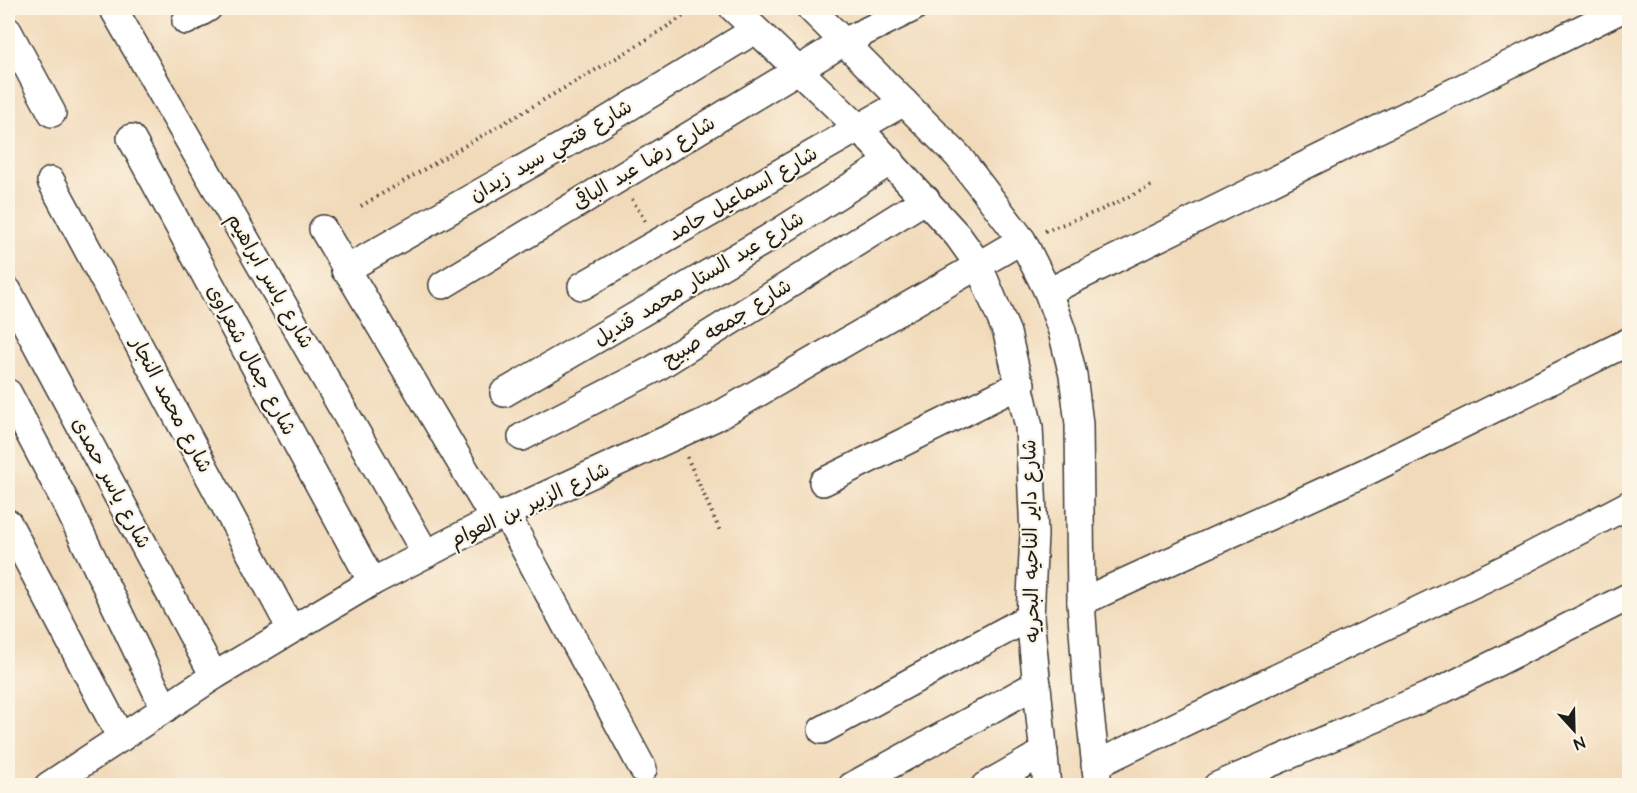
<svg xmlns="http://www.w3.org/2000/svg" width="1637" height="793" viewBox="0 0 1637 793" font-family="'Architects Daughter','Playpen Sans Arabic',sans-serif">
<rect width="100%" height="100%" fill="#fcf5e5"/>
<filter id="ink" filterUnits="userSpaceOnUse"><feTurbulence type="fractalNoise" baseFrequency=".0167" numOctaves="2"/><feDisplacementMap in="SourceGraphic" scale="12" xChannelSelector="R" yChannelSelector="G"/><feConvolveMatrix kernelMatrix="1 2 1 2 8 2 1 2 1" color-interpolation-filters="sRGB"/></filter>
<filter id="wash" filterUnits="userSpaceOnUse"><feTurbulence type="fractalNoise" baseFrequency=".008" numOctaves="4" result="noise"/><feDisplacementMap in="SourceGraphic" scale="24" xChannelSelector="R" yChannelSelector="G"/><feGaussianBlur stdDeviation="1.35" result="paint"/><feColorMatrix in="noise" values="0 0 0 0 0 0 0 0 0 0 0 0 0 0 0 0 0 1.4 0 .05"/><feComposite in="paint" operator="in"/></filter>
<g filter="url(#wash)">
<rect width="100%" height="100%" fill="#f1daba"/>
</g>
<g filter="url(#ink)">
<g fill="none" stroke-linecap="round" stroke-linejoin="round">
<defs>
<g id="minor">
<path d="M113,8l313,546"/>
<path d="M733,8l126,120 99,108 20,28 29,69 22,94 5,107 -4,83 17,169"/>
<path d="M810,8l148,148 64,84 26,52 14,39 11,44 6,49 2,178 6,84 11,100"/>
<path d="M186,21l22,-13"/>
<path d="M8,31l44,82"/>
<path d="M131,138l241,444"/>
<path d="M51,181l240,448"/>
<path d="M323,229l171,290"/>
<path d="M345,270l256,-146 154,-94"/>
<path d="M443,285l401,-243 69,-34"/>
<path d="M582,286l322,-184"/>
<path d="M8,291l206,385"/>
<path d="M1048,292l576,-284"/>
<path d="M8,393l59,112 98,204"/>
<path d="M504,393l277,-162 110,-70"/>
<path d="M522,437l132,-68 272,-170"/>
<path d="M823,482l198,-98"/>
<path d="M506,514l137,255"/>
<path d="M8,523l113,215"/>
<path d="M1081,602l285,-130 264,-131"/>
<path d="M822,730l208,-113"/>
<path d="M1095,765l426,-204 109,-57"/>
<path d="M48,786l166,-110 158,-94 122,-63 224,-103 304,-176"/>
<path d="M852,786l185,-102"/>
<path d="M985,786l59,-34"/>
<path d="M1217,786l225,-96 188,-94"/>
</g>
</defs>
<!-- minor casing -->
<use href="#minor" stroke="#3c3834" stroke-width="30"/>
<!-- path -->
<g stroke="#3c3834" stroke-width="4" stroke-dasharray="1.5 4.5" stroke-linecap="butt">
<path d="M632,199l13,22"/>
<path d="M361,206l274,-159 61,-39"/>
<path d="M1045,231l56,-21 54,-26"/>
<path d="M687,457l34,76"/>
</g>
<!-- minor -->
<use href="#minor" stroke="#fff" stroke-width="27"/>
</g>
</g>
<g text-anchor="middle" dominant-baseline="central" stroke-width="4.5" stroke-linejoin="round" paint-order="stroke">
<!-- street labels -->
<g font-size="20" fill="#1c1c1c" stroke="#fcf5e5">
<text transform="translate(551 151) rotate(-30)">شارع فتحي سيد زيدان</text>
<text transform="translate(644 163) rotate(-31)">شارع رضا عبد الباقى</text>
<text transform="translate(743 194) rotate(-30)">شارع اسماعيل حامد</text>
<text transform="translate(699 279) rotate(-31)">شارع عبد الستار محمد قنديل</text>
<text transform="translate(270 281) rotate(60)">شارع ياسر ابراهيم</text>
<text transform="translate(727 323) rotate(-32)">شارع جمعه صبيح</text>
<text transform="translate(251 360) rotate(62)">شارع جمال شعراوى</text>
<text transform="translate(171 405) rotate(62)">شارع محمد النجار</text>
<text transform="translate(111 483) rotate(62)">شارع ياسر حمدى</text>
<text transform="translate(530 505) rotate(-25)">شارع الزبير بن العوام</text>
<text transform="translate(1031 541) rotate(-91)">شارع داير الناحيه البحريه</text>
</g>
</g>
<!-- margin -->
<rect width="1637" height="793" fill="none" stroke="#fcf5e5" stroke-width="30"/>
<!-- north arrow -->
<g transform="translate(1574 730) rotate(158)" stroke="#fcf5e5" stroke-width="4.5" paint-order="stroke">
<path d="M0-4.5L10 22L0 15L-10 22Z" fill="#1c1c1c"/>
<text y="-9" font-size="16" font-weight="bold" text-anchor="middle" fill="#1c1c1c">N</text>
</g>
</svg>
